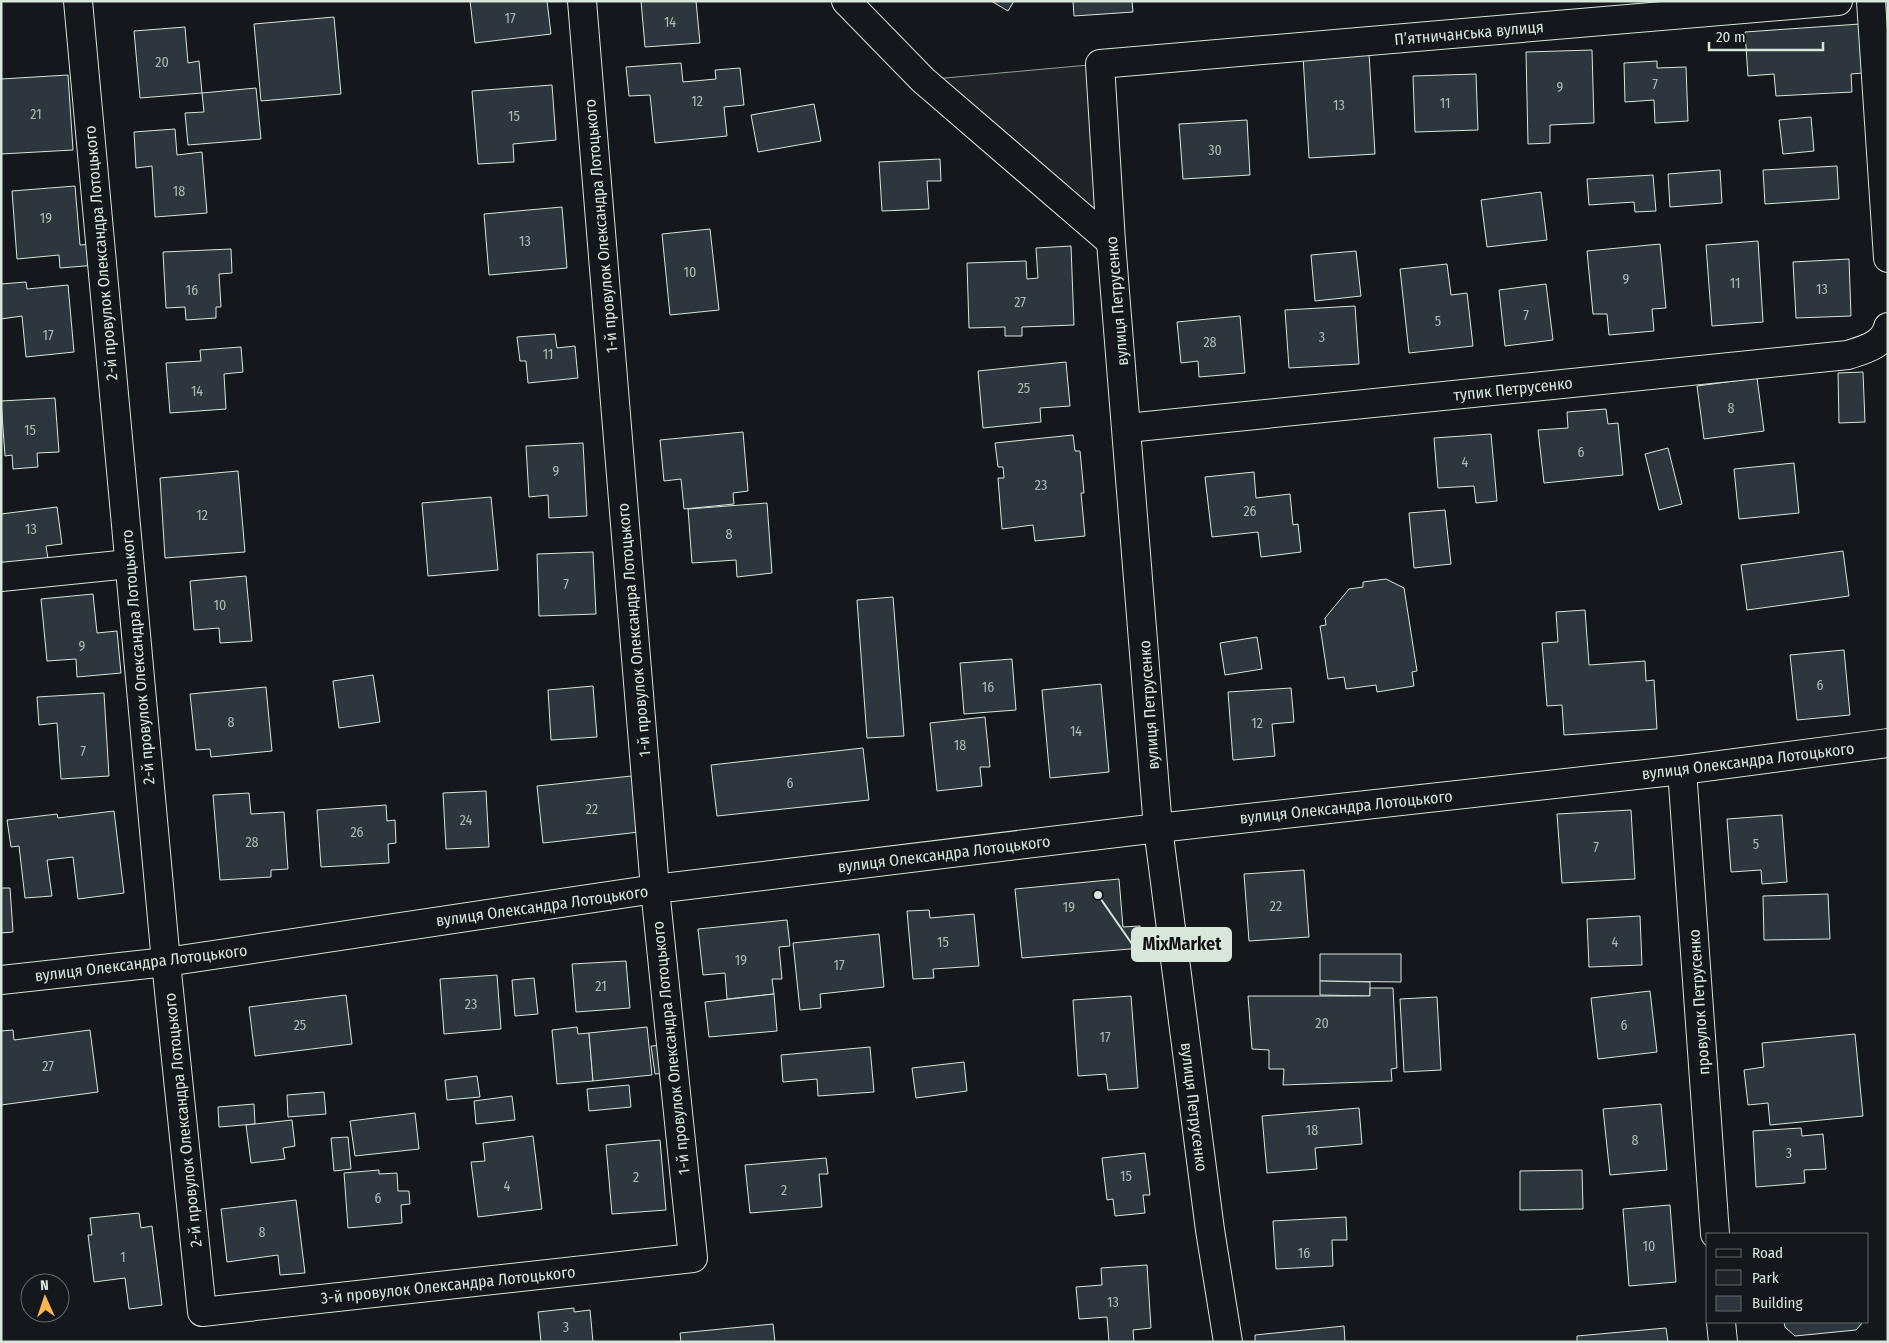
<svg xmlns="http://www.w3.org/2000/svg" width="1889" height="1343" viewBox="0 0 1889 1343" font-family="'Fira Sans Condensed',sans-serif">
<rect width="100%" height="100%" fill="#14181c"/>
<!-- green -->
<path fill="#202428" stroke="#939e99" d="M1100,64l11,178 -188,-162z"/>
<!-- building -->
<g fill="#2c363c" stroke="#d8e6dc">
<path d="M470,1h77l4,33 -76,9z"/>
<path d="M641,1h55l4,42 -55,4z"/>
<path d="M991,1h23l-6,10z"/>
<path d="M1073,1h59l1,11 -59,4z"/>
<path d="M334,17l7,77 -80,7 -7,-77z"/>
<path d="M1860,24l3,49 -12,1 1,18 -76,4 -2,-22 -26,2 -3,-44z"/>
<path d="M185,27l3,36 11,-2 3,32 -62,5 -6,-67z"/>
<path d="M1592,50l2,73 -44,2v18l-22,1 -2,-92z"/>
<path d="M1369,53l6,101 -66,4 -6,-102z"/>
<path d="M1657,61v7l29,-1 2,54 -33,2 -1,-23 -29,2 -1,-39z"/>
<path d="M681,63l2,19 33,-3 -1,-9 25,-2 4,37 -20,2 3,29 -72,7 -5,-48 -21,1 -3,-29z"/>
<path d="M1476,74l2,56 -63,2 -2,-56z"/>
<path d="M68,75l5,75 -72,4v-75z"/>
<path d="M552,85l4,55 -43,4 1,18 -36,2 -6,-73z"/>
<path d="M256,88l5,51 -73,6 -3,-32 19,-1 -2,-19z"/>
<path d="M814,104l7,37 -63,11 -7,-37z"/>
<path d="M1811,117l3,34 -31,3 -4,-34z"/>
<path d="M1247,120l3,55 -67,4 -4,-55z"/>
<path d="M175,129l2,26 25,-3 5,61 -52,4 -3,-51 -16,2 -2,-36z"/>
<path d="M940,159l1,22h-14l2,28 -47,2 -3,-49z"/>
<path d="M1837,166l2,33 -74,5 -2,-34z"/>
<path d="M1720,170l2,33 -52,4 -2,-33z"/>
<path d="M1653,175l3,36 -21,1 -1,-10 -45,3 -2,-26z"/>
<path d="M75,186l5,59 14,-1 2,21 -36,3 -1,-13 -42,4 -5,-68z"/>
<path d="M1541,192l6,48 -60,7 -6,-47z"/>
<path d="M562,207l5,61 -78,7 -5,-61z"/>
<path d="M710,229l9,81 -49,5 -8,-81z"/>
<path d="M1758,241l5,81 -51,4 -6,-81z"/>
<path d="M1660,244l6,64 -14,1 2,22 -45,4 -2,-21h-14l-6,-63z"/>
<path d="M1071,246l3,79 -52,2v9h-17v-9l-36,1 -2,-65 59,-2 1,18 11,-1 -2,-30z"/>
<path d="M231,249l1,24 -13,1 2,33h-5v11l-30,2 -1,-13 -19,1 -3,-56z"/>
<path d="M1356,251l5,45 -46,5 -4,-46z"/>
<path d="M1849,259l2,57 -55,2 -3,-56z"/>
<path d="M1447,264l4,31 16,-2 6,53 -64,7 -9,-84z"/>
<path d="M26,282l1,7 41,-4 6,67 -48,5 -4,-41 -21,3v-35z"/>
<path d="M1546,284l7,56 -48,6 -6,-56z"/>
<path d="M1355,306l4,58 -70,4 -4,-58z"/>
<path d="M1240,316l5,57 -46,4 -1,-16 -17,2 -4,-41z"/>
<path d="M555,334l2,14 18,-2 3,32 -50,5 -2,-22h-6l-3,-24z"/>
<path d="M241,347l2,25 -19,2 2,35 -56,4 -4,-50 35,-2 -1,-11z"/>
<path d="M1066,362l4,44 -30,2 1,14 -58,6 -5,-57z"/>
<path d="M1863,372l2,50 -26,1 -1,-50z"/>
<path d="M1757,378l7,53 -60,8 -7,-53z"/>
<path d="M55,398l4,54 -22,1 1,14 -25,2 -1,-14 -7,1 -4,-55z"/>
<path d="M1606,409l2,15 10,-1 5,52 -79,8 -6,-53 30,-2 -1,-16z"/>
<path d="M743,432l5,59 -15,2 1,11 -50,5 -3,-30 -17,2 -4,-41z"/>
<path d="M1491,434l6,67 -21,2 -2,-17 -36,2 -4,-50z"/>
<path d="M1073,435l2,16h5l4,42h-3l4,43 -50,5 -2,-16 -31,4 -4,-51h6l-1,-11h-5l-3,-24z"/>
<path d="M583,443l4,73 -38,2 -1,-23 -19,2 -3,-51z"/>
<path d="M1668,448l14,56 -23,6 -14,-56z"/>
<path d="M1794,463l5,50 -60,6 -5,-50z"/>
<path d="M238,471l7,81 -80,6 -5,-80z"/>
<path d="M1254,472l2,26 34,-4 3,31 5,-1 3,28 -40,5 -3,-25 -46,5 -7,-60z"/>
<path d="M491,497l7,73 -70,6 -6,-73z"/>
<path d="M767,503l5,70 -35,4 -1,-17 -44,3 -4,-54z"/>
<path d="M57,507l5,37 -16,2 2,13 -47,5v-50z"/>
<path d="M1445,510l6,54 -37,4 -5,-55z"/>
<path d="M1843,551l6,45 -102,14 -6,-45z"/>
<path d="M593,552l3,62 -57,2 -2,-62z"/>
<path d="M246,576l6,65 -32,2 -1,-15 -25,2 -4,-49z"/>
<path d="M1386,579l18,9 13,83 -5,1 2,14 -37,6 -1,-7 -30,4 -2,-12 -16,2 -8,-53 6,-1 -1,-7 24,-29 14,-2v-5z"/>
<path d="M93,594l4,39 20,-2 4,42 -44,4 -1,-18 -29,2 -6,-62z"/>
<path d="M893,597l11,139 -37,2 -10,-138z"/>
<path d="M1585,610l4,55 56,-4 1,20 8,-1 3,49 -93,6 -2,-30 -15,1 -5,-63 16,-1 -2,-30z"/>
<path d="M1257,637l5,32 -37,6 -5,-32z"/>
<path d="M1844,650l6,65 -53,5 -7,-65z"/>
<path d="M1012,659l4,51 -52,4 -4,-51z"/>
<path d="M373,675l7,47 -41,6 -6,-47z"/>
<path d="M1101,684l8,88 -59,6 -8,-88z"/>
<path d="M593,686l4,51 -46,3 -3,-50z"/>
<path d="M266,687l6,64 -61,6 -1,-8 -14,1 -6,-56z"/>
<path d="M1291,688l3,34 -22,2 3,32 -42,4 -5,-68z"/>
<path d="M104,693l5,83 -48,3 -4,-56 -18,2 -2,-28z"/>
<path d="M985,717l5,50h-10l2,19 -45,5 -7,-68z"/>
<path d="M863,748l6,52 -152,16 -6,-51z"/>
<path d="M641,775l7,56 -105,12 -6,-57z"/>
<path d="M486,791l3,56 -43,2 -3,-56z"/>
<path d="M249,793l2,21 33,-2 4,57 -17,1v7l-51,3 -7,-85z"/>
<path d="M386,805l1,16 8,-1 1,23 -8,1 1,19 -68,4 -4,-57z"/>
<path d="M1631,810l4,69 -73,4 -5,-69z"/>
<path d="M114,811l10,82 -46,6 -5,-42 -26,3 5,36 -27,2 -6,-52 -8,1 -4,-27 50,-6 1,4z"/>
<path d="M1782,815l5,67 -25,2 -1,-14 -30,2 -4,-53z"/>
<path d="M1304,870l5,67 -60,4 -5,-67z"/>
<path d="M1119,879l4,48 17,-1 2,22 -120,10 -7,-69z"/>
<path d="M1,888h9l3,44 -12,1z"/>
<path d="M1828,894l2,45 -66,1 -1,-44z"/>
<path d="M929,910l1,8 44,-4 5,52 -46,3 1,9 -21,1 -6,-68z"/>
<path d="M1640,916l2,49 -53,2 -2,-48z"/>
<path d="M787,920l3,26 -11,1 3,32h-10l2,15 -47,5 -2,-26 -22,2 -5,-46z"/>
<path d="M879,934l5,53 -64,7 1,14 -21,2 -7,-67z"/>
<path d="M1320,954h81v28l-81,-1z"/>
<path d="M626,961l4,47 -54,4 -4,-48z"/>
<path d="M497,975l4,54 -57,5 -4,-55z"/>
<path d="M534,978l4,36 -23,2 -3,-36z"/>
<path d="M1320,981l50,1v14l-50,-1z"/>
<path d="M1370,988h23l4,80 -6,1 1,12 -109,4 1,-16h-15v-19l-17,-1 -4,-53h122z"/>
<path d="M1650,991l7,61 -59,7 -7,-61z"/>
<path d="M774,994l3,37 -68,6 -4,-35z"/>
<path d="M346,995l6,49 -97,12 -6,-49z"/>
<path d="M1131,996l7,92 -30,2 -2,-16 -28,2 -5,-76z"/>
<path d="M1437,997l4,73 -37,2 -4,-73z"/>
<path d="M577,1027l1,7 11,-1 4,48 -36,3 -5,-54z"/>
<path d="M647,1027l5,48 -59,6 -4,-48z"/>
<path d="M13,1030l1,10 76,-10 8,62 -97,13v-74z"/>
<path d="M1855,1034l8,82 -93,9 -2,-22 -20,2 -4,-35 20,-3 -2,-24z"/>
<path d="M665,1045l3,28 -13,1 -4,-28z"/>
<path d="M870,1047l4,45 -56,4 -1,-17 -34,3 -2,-27z"/>
<path d="M964,1062l3,29 -51,7 -4,-30z"/>
<path d="M477,1076l3,21 -33,3 -2,-20z"/>
<path d="M629,1085l2,22 -42,4 -2,-22z"/>
<path d="M324,1092l2,22 -38,3 -1,-22z"/>
<path d="M512,1096l3,24 -39,4 -2,-23z"/>
<path d="M254,1104l1,20 -36,3 -1,-20z"/>
<path d="M1661,1104l6,66 -57,5 -7,-66z"/>
<path d="M1359,1108l3,36 -47,4 2,21 -50,4 -5,-57z"/>
<path d="M415,1113l4,36 -64,7 -5,-35z"/>
<path d="M292,1120l3,26 -12,2 2,11 -34,4 -5,-38z"/>
<path d="M1801,1128l1,8 21,-2 3,35 -22,1 1,13 -49,4 -3,-56z"/>
<path d="M533,1136l9,73 -64,8 -7,-55 14,-1 -2,-18z"/>
<path d="M348,1137l3,32 -17,2 -3,-33z"/>
<path d="M660,1140l6,70 -54,4 -6,-69z"/>
<path d="M1145,1153l5,42h-7l2,18 -30,3 -2,-17 -6,1 -5,-42z"/>
<path d="M826,1158l2,16h-9l3,33 -72,6 -5,-48z"/>
<path d="M379,1170v4l18,-1 1,18h11l1,13 -9,1 1,18 -54,5 -4,-55z"/>
<path d="M1582,1170l1,39 -63,1v-39z"/>
<path d="M296,1200l9,73 -25,2 -2,-20 -51,7 -6,-53z"/>
<path d="M1670,1205l6,77 -47,4 -6,-77z"/>
<path d="M139,1213l2,15 11,-2 10,79 -33,4 -4,-31 -31,4 -6,-47h4l-2,-17z"/>
<path d="M1346,1217l1,23h-15l1,26 -57,3 -3,-48z"/>
<path d="M1147,1265l4,63 -18,2 1,12h-25l-2,-25 -28,2 -3,-32 26,-2 -1,-17z"/>
<path d="M574,1308v4l16,-2 3,32h-52l-3,-30z"/>
<path d="M1784,1322h79l-7,8 -61,6 -10,-9z"/>
<path d="M773,1324l2,18h-94l-1,-9z"/>
<path d="M1344,1326l1,16h-90v-7z"/>
<path d="M1666,1328l2,14h-91v-6z"/>
</g>
<g fill="none" stroke-linecap="round" stroke-linejoin="round">
<defs>
<g id="minor">
<path d="M78,1l88,961 36,350 491,-54 -38,-369 -73,-888"/>
<path d="M846,1l77,79 188,162"/>
<path d="M1871,1l17,257"/>
<path d="M1127,428l721,-73c15,-5 36,-10 40,-28"/>
<path d="M1,577l128,-13"/>
<path d="M1682,770l33,464"/>
<path d="M1,980l165,-18 489,-73 503,-61 524,-58 206,-27"/>
<path d="M1721,1322l2,20"/>
<path d="M1228,1342l-18,-112 -52,-402 -47,-586 -11,-178 738,-63"/>
</g>
</defs>
<!-- minor casing -->
<use href="#minor" stroke="#d8e6dc" stroke-width="30"/>
<!-- minor -->
<use href="#minor" stroke="#14181c" stroke-width="28"/>
</g>
<g text-anchor="middle" dominant-baseline="central" stroke-width="4" stroke-linejoin="round" paint-order="stroke">
<!-- number labels -->
<g font-size="14" fill="#adbab4">
<text x="510" y="18">17</text>
<text x="670" y="22">14</text>
<text x="162" y="62">20</text>
<text x="1655" y="84">7</text>
<text x="1560" y="87">9</text>
<text x="697" y="101">12</text>
<text x="1445" y="103">11</text>
<text x="1339" y="105">13</text>
<text x="36" y="114">21</text>
<text x="514" y="116">15</text>
<text x="1215" y="150">30</text>
<text x="179" y="191">18</text>
<text x="46" y="218">19</text>
<text x="525" y="241">13</text>
<text x="690" y="272">10</text>
<text x="1626" y="279">9</text>
<text x="1735" y="283">11</text>
<text x="1822" y="289">13</text>
<text x="192" y="290">16</text>
<text x="1020" y="302">27</text>
<text x="1526" y="315">7</text>
<text x="1438" y="321">5</text>
<text x="48" y="335">17</text>
<text x="1322" y="337">3</text>
<text x="1210" y="342">28</text>
<text x="548" y="354">11</text>
<text x="1024" y="388">25</text>
<text x="197" y="391">14</text>
<text x="1731" y="408">8</text>
<text x="30" y="430">15</text>
<text x="1581" y="452">6</text>
<text x="1465" y="462">4</text>
<text x="556" y="471">9</text>
<text x="1041" y="485">23</text>
<text x="1250" y="511">26</text>
<text x="202" y="515">12</text>
<text x="31" y="529">13</text>
<text x="729" y="534">8</text>
<text x="566" y="584">7</text>
<text x="220" y="605">10</text>
<text x="82" y="646">9</text>
<text x="1820" y="685">6</text>
<text x="988" y="687">16</text>
<text x="231" y="722">8</text>
<text x="1257" y="723">12</text>
<text x="1076" y="731">14</text>
<text x="960" y="745">18</text>
<text x="83" y="751">7</text>
<text x="790" y="783">6</text>
<text x="592" y="809">22</text>
<text x="466" y="820">24</text>
<text x="357" y="832">26</text>
<text x="252" y="842">28</text>
<text x="1756" y="844">5</text>
<text x="1596" y="847">7</text>
<text x="1276" y="906">22</text>
<text x="1069" y="907">19</text>
<text x="943" y="942">15</text>
<text x="1615" y="942">4</text>
<text x="741" y="960">19</text>
<text x="839" y="965">17</text>
<text x="601" y="986">21</text>
<text x="471" y="1004">23</text>
<text x="1322" y="1023">20</text>
<text x="300" y="1025">25</text>
<text x="1624" y="1025">6</text>
<text x="1105" y="1037">17</text>
<text x="48" y="1066">27</text>
<text x="1312" y="1130">18</text>
<text x="1635" y="1140">8</text>
<text x="1789" y="1153">3</text>
<text x="1126" y="1176">15</text>
<text x="636" y="1177">2</text>
<text x="507" y="1186">4</text>
<text x="784" y="1190">2</text>
<text x="378" y="1198">6</text>
<text x="262" y="1232">8</text>
<text x="1649" y="1246">10</text>
<text x="1304" y="1253">16</text>
<text x="123" y="1257">1</text>
<text x="1113" y="1302">13</text>
<text x="566" y="1327">3</text>
</g>
<!-- street labels -->
<g font-size="16" fill="#d8e6dc" stroke="#14181c">
<text transform="translate(1469 33) rotate(-5)">Пʼятничанська вулиця</text>
<text transform="translate(601 226) rotate(-95)">1-й провулок Олександра Лотоцького</text>
<text transform="translate(101 253) rotate(-95)">2-й провулок Олександра Лотоцького</text>
<text transform="translate(1117 301) rotate(-95)">вулиця Петрусенко</text>
<text transform="translate(1513 389) rotate(-6)">тупик Петрусенко</text>
<text transform="translate(634 630) rotate(-95)">1-й провулок Олександра Лотоцького</text>
<text transform="translate(138 657) rotate(-95)">2-й провулок Олександра Лотоцького</text>
<text transform="translate(1149 705) rotate(-94)">вулиця Петрусенко</text>
<text transform="translate(1748 761) rotate(-7)">вулиця Олександра Лотоцького</text>
<text transform="translate(1346 807) rotate(-6)">вулиця Олександра Лотоцького</text>
<text transform="translate(944 854) rotate(-7)">вулиця Олександра Лотоцького</text>
<text transform="translate(542 906) rotate(-8)">вулиця Олександра Лотоцького</text>
<text transform="translate(141 963) rotate(-7)">вулиця Олександра Лотоцького</text>
<text transform="translate(1699 1002) rotate(-94)">провулок Петрусенко</text>
<text transform="translate(671 1048) rotate(-96)">1-й провулок Олександра Лотоцького</text>
<text transform="translate(1194 1107) rotate(83)">вулиця Петрусенко</text>
<text transform="translate(183 1120) rotate(-96)">2-й провулок Олександра Лотоцького</text>
<text transform="translate(448 1285) rotate(-6)">3-й провулок Олександра Лотоцького</text>
</g>
</g>
<!-- callouts -->
<path fill="none" stroke="#d8e6dc" stroke-width="2" d="M1098 895L1132 944"/>
<circle fill="#d8e6dc" stroke="#14181c" stroke-width="2" cx="1098" cy="895" r="5"/>
<rect fill="#d8e6dc" stroke="#d8e6dc" stroke-width="2" x="1132" y="928" width="99" height="33" rx="5"/>
<g font-size="18" text-anchor="middle" font-weight="bold" fill="#111">
<text x="1182" y="950">MixMarket</text>
</g>
<!-- border -->
<rect width="1889" height="1343" fill="none" stroke="#d8e6dc" stroke-width="5"/>
<!-- legend -->
<rect x="1706" y="1233" width="162" height="90" fill="#14181c" stroke="#626a69"/>
<rect x="1716" y="1249" width="25" height="8" fill="#14181c" stroke="#626a69"/>
<text x="1752" y="1258" font-size="15" fill="#d8e6dc">Road</text>
<rect x="1716" y="1270" width="25" height="15" fill="#202428" stroke="#626a69"/>
<text x="1752" y="1283" font-size="15" fill="#d8e6dc">Park</text>
<rect x="1716" y="1296" width="25" height="15" fill="#2c363c" stroke="#626a69"/>
<text x="1752" y="1308" font-size="15" fill="#d8e6dc">Building</text>
<!-- north arrow -->
<g transform="translate(45 1298) rotate(357)"><circle r="24" fill="#14181c" stroke="#626a69"/>
<path d="M0-4L9 19L0 12L-9 19Z" fill="#ffb74d"/>
<text y="-8" font-size="14" font-weight="bold" text-anchor="middle" fill="#d8e6dc">N</text>
</g>
<!-- scale -->
<path d="M1709 42v8h114v-8" fill="none" stroke="#d8e6dc" stroke-width="2.5"/>
<text x="1716" y="42" font-size="15" fill="#d8e6dc" stroke="#14181c" stroke-width="4" paint-order="stroke">20 m</text>
</svg>
